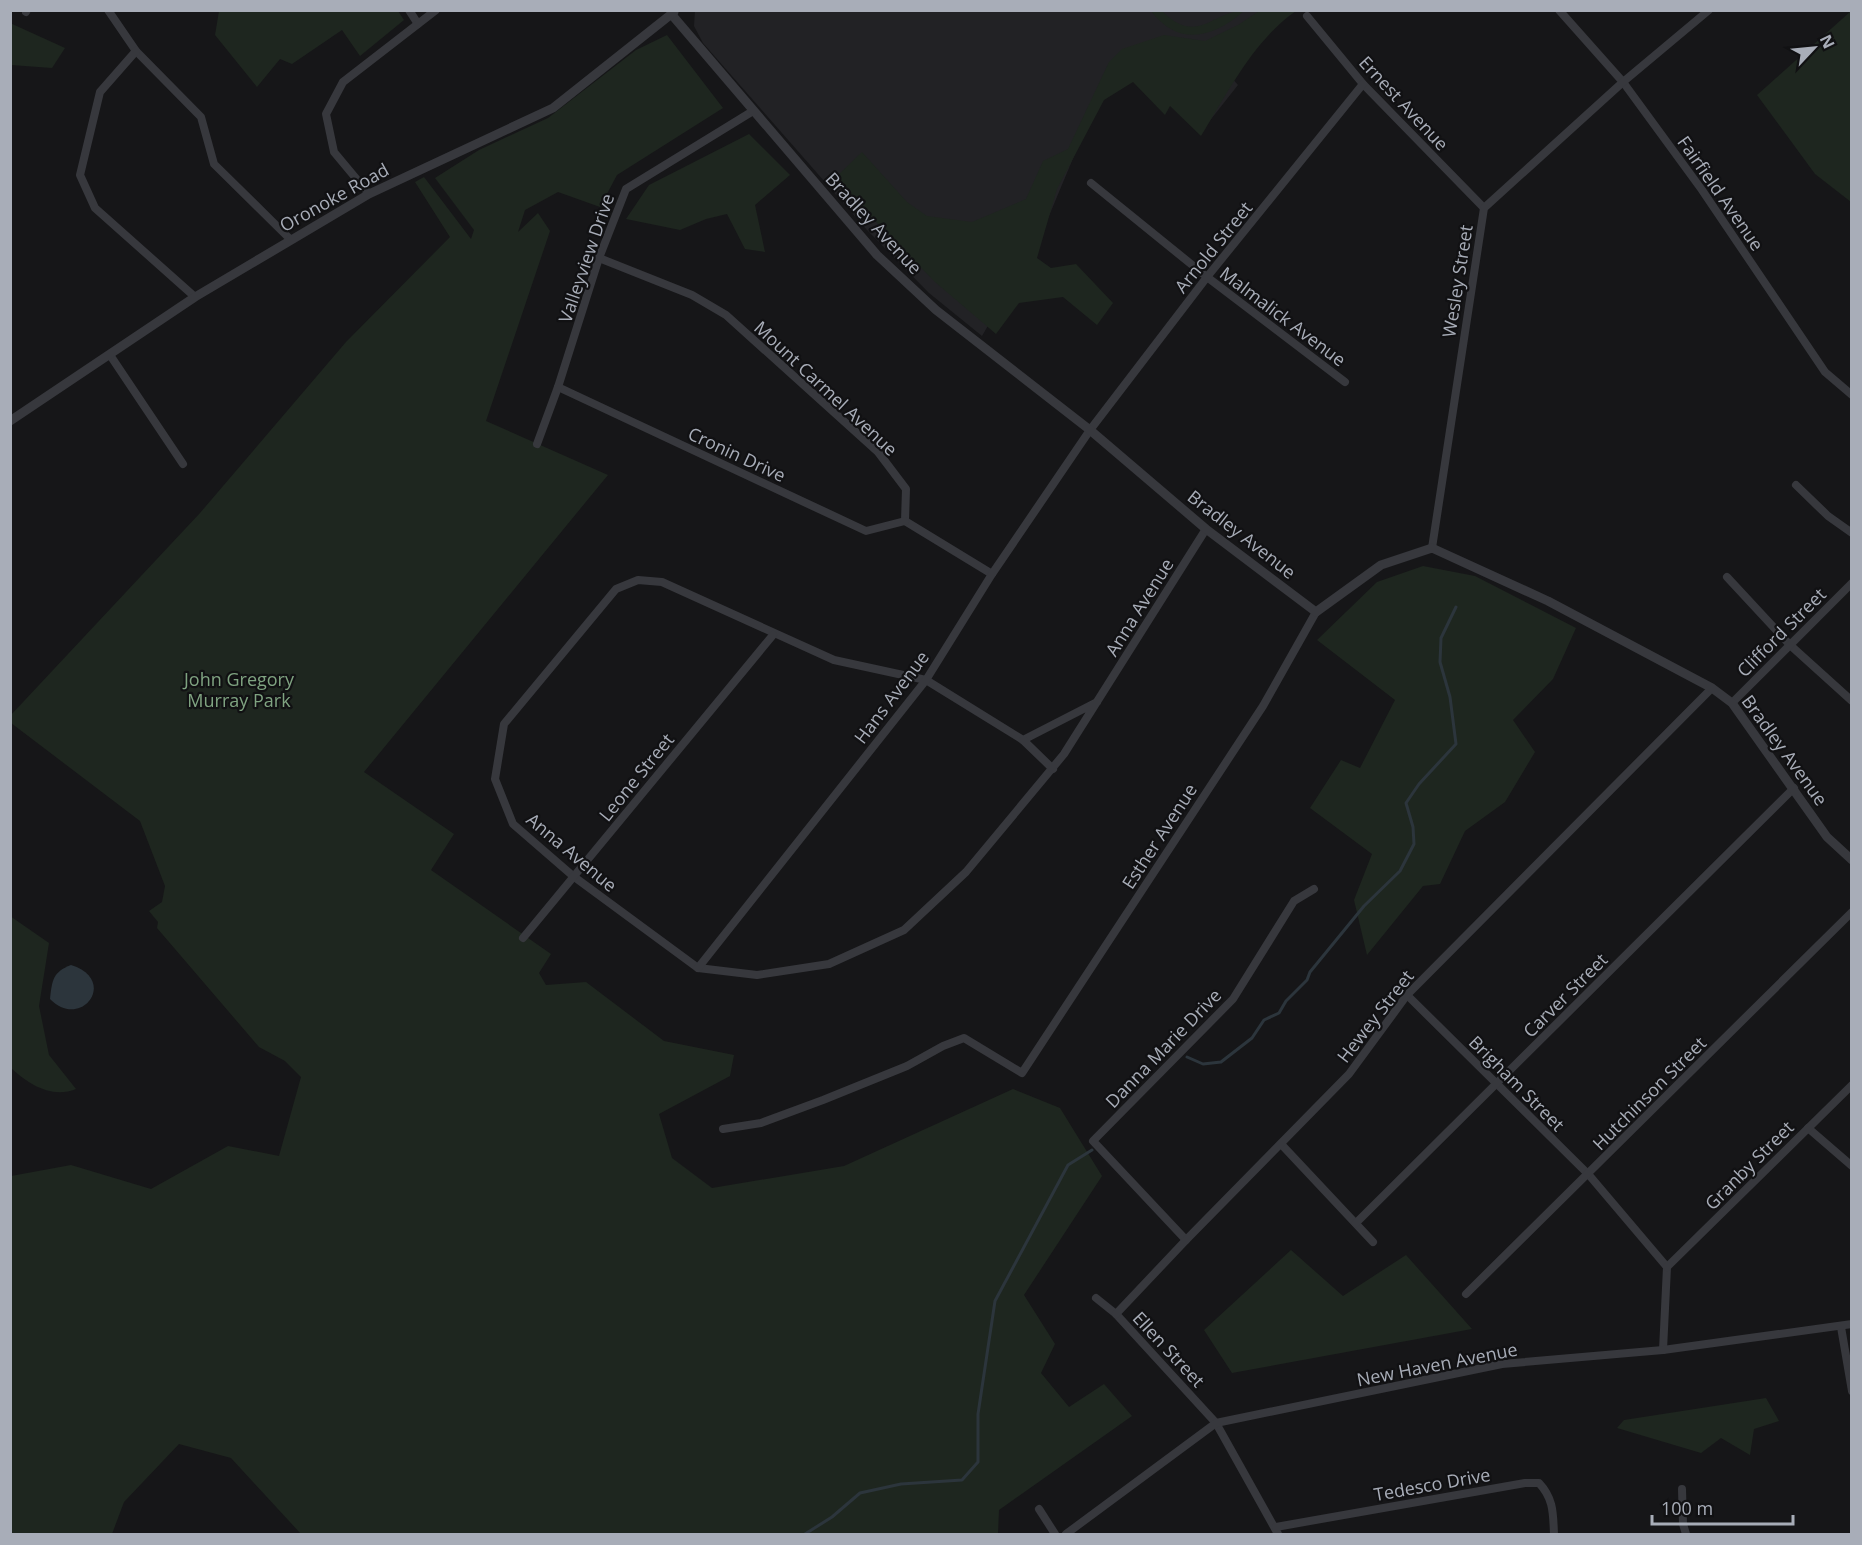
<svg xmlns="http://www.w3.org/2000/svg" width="1862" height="1545" viewBox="0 0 1862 1545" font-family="'Open Sans',sans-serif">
<rect width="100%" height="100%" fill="#161618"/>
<!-- built -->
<path fill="#222225" d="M695,10l588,1 -52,66 7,8 -34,43 -89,-70 -74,177 -59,101 -53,-43 -62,-63 -164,-187 -9,-17z"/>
<!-- green -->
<g fill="#1e261f">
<path d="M398,11l6,9 -44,36 -18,-26 -50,34 -12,-5 -23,28 -42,-52 4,-24z"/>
<path d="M1151,11h11c36,36 51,-1 82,0 -30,26 -65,37 -93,0z"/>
<path d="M1259,11h37c-42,29 -68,81 -95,125l-31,-30 -5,9 -32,-33 -29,18 -47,89 -20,69 14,10 25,-4 37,39 -16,22 -34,-28 -44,6 -23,31 -61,-52 -101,-103 28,-27 45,50 20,14 45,6 54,-23 17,-38 25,-12 41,-87 13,-13 42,-14 41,6 33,-16z"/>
<path d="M1851,11v191l-36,-28 -58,-79z"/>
<path d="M10,23l55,25 -13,20 -41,-3z"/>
<path d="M667,35l56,73 -106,67 -17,32 -42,-15 -33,18 -7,22 20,-19 12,18 -64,190 122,54 -244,297 90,62 -23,36 120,84 -12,19 7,12 40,-3 78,59 70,14 -4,21 -71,38 13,44 40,30 132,-22 169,-77 47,19 42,68 -78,119 31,49 -14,29 28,34 35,-23 28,32 -133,94 -1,24h-697l-70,-76 -52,-14 -55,58 -12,32h-101v-358l60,-11 80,24 77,-43 51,10 22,-79 -16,-16 -26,-14 -102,-119 1,-6 -9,-11 13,-9 3,-16 -25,-65 -129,-98 -1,-7 190,-203 146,-171 104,-105 -35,-55 9,-5 47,62 3,-9 -39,-52 44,-28 69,-32 88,-68z"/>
<path d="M749,134l41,41 -35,30 10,47 -20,-3 -18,-35 -21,5 -26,11 -54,-11 23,-34z"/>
<path d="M1423,566l52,10 101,52 -23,51 -40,41 22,32 -30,50 -40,29 -25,53 -17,2 -56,69 -13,-55 18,-46 -62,-46 31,-48 19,8 35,-68 -78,-60 60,-58z"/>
<path d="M10,916l39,27 -10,63 10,49 27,34c-24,10 -48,-5 -65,-21z"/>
<path d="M1291,1250l52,46 63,-41 66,74 -240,44 -28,-43z"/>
<path d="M1766,1398l13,23 -25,8 -4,26 -29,-17 -20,15 -84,-25 7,-8z"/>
</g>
<!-- water -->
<path fill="#2c353c" d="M71,965c48,15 10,66 -21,34 2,-19 3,-27 21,-34z"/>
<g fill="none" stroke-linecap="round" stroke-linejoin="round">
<!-- stream -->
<g stroke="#2c353c" stroke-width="3">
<path d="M1187,1057l16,7 18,-2 31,-24 12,-18 15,-7 7,-12 21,-21 3,-8 54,-66 36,-35 14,-27 -1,-17 -7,-24 13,-19 37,-40 -6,-47 -10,-35 1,-24 15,-31"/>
<path d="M805,1534l27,-17 28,-24 41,-9 61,-4 16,-18v-48l17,-113 73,-136 24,-15"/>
</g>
<!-- minor -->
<g stroke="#37383d" stroke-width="8">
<path d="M108,10l28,41 65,66 13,47 77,76"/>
<path d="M409,10l9,14"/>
<path d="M1559,10l64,72 79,108 123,182 27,23"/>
<path d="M26,12l1,-2"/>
<path d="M1307,16l56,68 121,124"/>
<path d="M136,51l-36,41 -20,83 15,33 100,89"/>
<path d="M1091,183l116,94 138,105"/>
<path d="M369,194l-35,-42 -8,-38 17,-32 93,-72"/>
<path d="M599,258l93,37 34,20 152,137 28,37 -1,32 87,53"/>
<path d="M110,355l73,109"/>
<path d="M558,387l308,144 39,-10"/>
<path d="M537,444l21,-57 41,-129 27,-69 127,-78"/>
<path d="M1796,485l32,31 24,17"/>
<path d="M1432,548l52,-340 139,-126 86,-72"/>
<path d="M1727,577l63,68 62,56"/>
<path d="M1097,702l-74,38 -97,-60 -92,-20 -172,-78 -24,-2 -22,9 -112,135 -9,55 18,45 60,52 125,92 59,7 72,-11 75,-34 62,-58 98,-118 142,-225"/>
<path d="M1732,703l120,-120"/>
<path d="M1023,740l30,29"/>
<path d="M523,938l250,-303"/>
<path d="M698,968l228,-288 66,-106 98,-144 117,-153 156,-193"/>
<path d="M1407,995l182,180 78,92 -4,83"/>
<path d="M1808,1128l44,38"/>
<path d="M723,1129l38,-6 62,-23 84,-34 36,-20 21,-8 58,35 241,-367 53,-94"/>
<path d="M1281,1144l92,98"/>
<path d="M1356,1223l438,-435"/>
<path d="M1186,1240l-93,-99 140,-142 61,-98 20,-12"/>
<path d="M1667,1267l185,-182"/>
<path d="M1466,1294l386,-382"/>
<path d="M1096,1298l20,16 100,109 62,111"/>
<path d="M1116,1314l70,-74 163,-166 58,-79 305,-307"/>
<path d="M1841,1327l11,64"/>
<path d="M1682,1489l1,35 3,10"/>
<path d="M1039,1509l16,25"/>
<path d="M1276,1527l249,-44h14c15,16 14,31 15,51"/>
<path d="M1066,1534l150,-111 286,-59 161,-14 189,-26"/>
</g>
<!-- tertiary -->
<g stroke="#37383d" stroke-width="9">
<path d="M672,15l205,240 59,55 154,120 116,99 110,83 65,-47 51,-17 116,53 164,87 20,15 95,134 25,23"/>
<path d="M10,421l185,-124 174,-103 184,-86 121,-96"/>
</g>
</g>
<g text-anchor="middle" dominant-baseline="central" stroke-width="4.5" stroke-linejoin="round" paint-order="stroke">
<!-- street labels -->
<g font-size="18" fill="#a8adb8" stroke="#111113">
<text transform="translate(1404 103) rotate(47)">Ernest Avenue</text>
<text transform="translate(1721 193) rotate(55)">Fairfield Avenue</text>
<text transform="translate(334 197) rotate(-29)">Oronoke Road</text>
<text transform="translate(874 223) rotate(47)">Bradley Avenue</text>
<text transform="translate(1213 247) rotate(-51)">Arnold Street</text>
<text transform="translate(586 258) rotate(-71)">Valleyview Drive</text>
<text transform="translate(1457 281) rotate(-81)">Wesley Street</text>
<text transform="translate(1283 316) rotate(37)">Malmalick Avenue</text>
<text transform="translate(826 388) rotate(43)">Mount Carmel Avenue</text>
<text transform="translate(737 454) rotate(25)">Cronin Drive</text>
<text transform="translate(1242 534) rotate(38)">Bradley Avenue</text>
<text transform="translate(1139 607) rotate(-58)">Anna Avenue</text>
<text transform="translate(1781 632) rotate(-45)">Clifford Street</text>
<text transform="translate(891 697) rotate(-53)">Hans Avenue</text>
<text transform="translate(1785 750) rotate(54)">Bradley Avenue</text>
<text transform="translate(636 777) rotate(-51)">Leone Street</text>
<text transform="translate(1159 836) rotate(-57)">Esther Avenue</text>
<text transform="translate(572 852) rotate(40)">Anna Avenue</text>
<text transform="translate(1565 995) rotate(-45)">Carver Street</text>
<text transform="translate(1375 1016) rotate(-52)">Hewey Street</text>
<text transform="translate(1163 1048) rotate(-46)">Danna Marie Drive</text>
<text transform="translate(1517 1083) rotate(45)">Brigham Street</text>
<text transform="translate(1649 1093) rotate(-45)">Hutchinson Street</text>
<text transform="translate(1749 1165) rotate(-45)">Granby Street</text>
<text transform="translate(1169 1349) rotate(47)">Ellen Street</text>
<text transform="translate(1437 1364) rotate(-11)">New Haven Avenue</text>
<text transform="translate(1432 1484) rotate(-10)">Tedesco Drive</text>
</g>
<!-- park labels -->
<g font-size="18" fill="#7fa381" stroke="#111113">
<text x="239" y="679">John Gregory<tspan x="239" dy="21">Murray Park</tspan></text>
</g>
</g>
<!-- border -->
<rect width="1862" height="1545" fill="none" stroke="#a8adb8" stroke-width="24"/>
<!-- north arrow -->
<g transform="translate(1814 48) rotate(64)" stroke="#111113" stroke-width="4.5" paint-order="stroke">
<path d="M0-4.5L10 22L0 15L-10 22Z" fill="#a8adb8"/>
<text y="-9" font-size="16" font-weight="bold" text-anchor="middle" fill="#a8adb8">N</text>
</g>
<!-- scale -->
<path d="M1652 1515v9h141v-9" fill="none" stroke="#a8adb8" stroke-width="3"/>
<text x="1661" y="1515" font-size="18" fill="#a8adb8" stroke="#111113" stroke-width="4.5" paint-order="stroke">100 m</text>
</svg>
